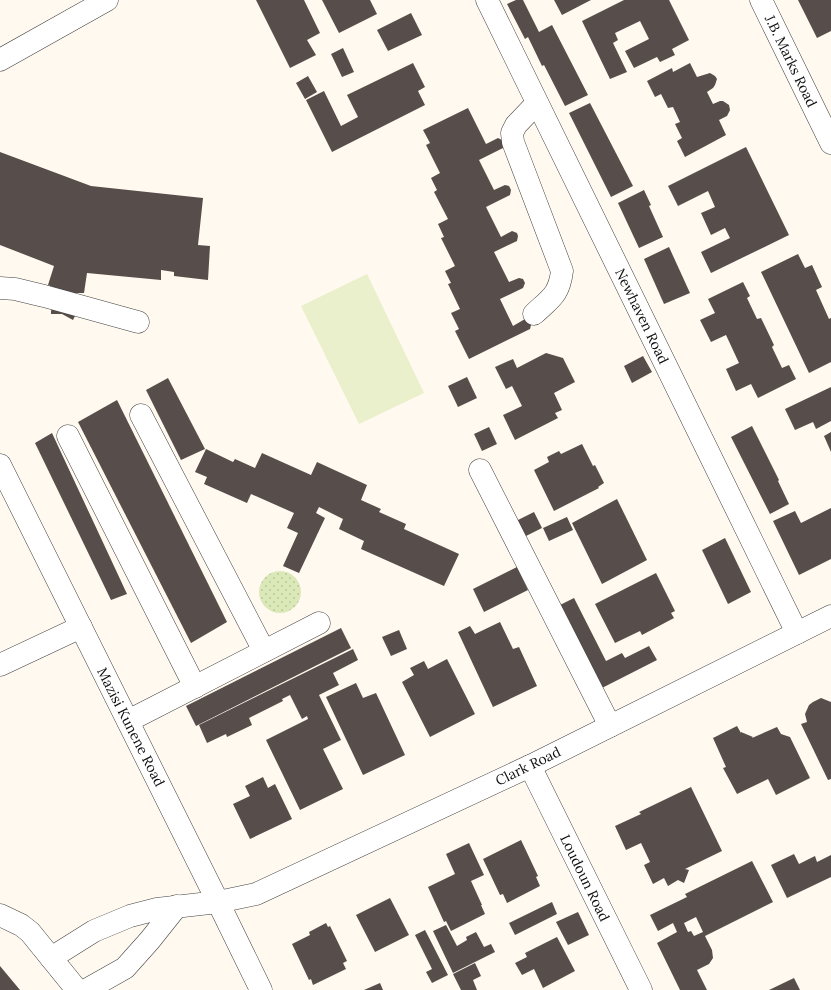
<svg xmlns="http://www.w3.org/2000/svg" width="831" height="990" viewBox="0 0 831 990" font-family="Lora,serif">
<defs>
<pattern id="grass-dots" width="8" height="8" patternUnits="userSpaceOnUse"><rect width="8" height="8" fill="#dbe9b9"/><path d="M2 2h.1M6 6h.1" fill="none" stroke="#bbc79e" stroke-width="1.8" stroke-linecap="round"/></pattern>
</defs>
<rect width="100%" height="100%" fill="#fff9ef"/>
<!-- grass -->
<circle fill="url(#grass-dots)" cx="280" cy="592" r="21"/>
<!-- pitch -->
<path fill="#eaf0cb" d="M367,274l57,119 -65,31 -58,-118z"/>
<!-- building -->
<g fill="#574d4a" fill-rule="evenodd">
<path d="M256,0h48l16,33 -13,7 9,15 -26,13z"/>
<path d="M322,0h48l7,14 -38,19z"/>
<path d="M516,0h7l16,32 13,-7 36,70 -23,11 -21,-41 -2,1 -14,-29 -3,2 -18,-35z"/>
<path d="M554,0h37l-29,15z"/>
<path d="M624,0h45l20,40 -17,9 3,6 -15,7 -3,-5 -23,11 -9,-17 24,-12 -9,-18 -25,12 3,7 -5,3 14,29 -17,7 -28,-58z"/>
<path d="M798,0h33v31l-14,7z"/>
<path d="M411,13l11,22 -34,16 -11,-21z"/>
<path d="M343,48l11,24 -12,5 -11,-23z"/>
<path d="M413,63l12,24 -7,4 7,14 -93,47 -26,-52 18,-9 17,35 17,-9 -11,-22z"/>
<path d="M690,63l7,14 13,-4 5,3 2,3 -2,6 -2,3 -6,4 6,12 7,-3h3l6,4 1,5 -3,6 -8,4 7,15 -41,22 -8,-16 5,-3 -7,-14 5,-2 -7,-15 -5,1 -7,-14 -6,3 -8,-16 25,-13 1,4z"/>
<path d="M308,76l9,16 -12,7 -9,-16z"/>
<path d="M590,103l43,83 -22,11 -42,-84z"/>
<path d="M468,108l18,36 12,-6 4,2 2,3 -1,5 -24,12 15,30 11,-5 4,1 2,4 -1,5 -24,12 15,30 11,-6 5,2 1,3 -1,5 -23,11 15,30 10,-4 4,1 2,4 -2,5 -23,11 13,27 12,-7 4,2 2,4 -1,4 -61,30 -14,-28 4,-2 -8,-16 9,-4 -12,-25 3,-1 -6,-12 10,-5 -14,-28 3,-1 -6,-13 10,-5 -14,-27 3,-2 -6,-12 9,-5 -14,-28 4,-2 -7,-13z"/>
<path d="M746,147l43,88 -78,38 -10,-21 29,-14 -5,-10 -14,7 -10,-22 14,-6 -7,-16 -30,15 -10,-20z"/>
<path d="M0,152l91,34 112,12 -5,47 12,1 -2,34 -34,-4v-4l-13,-2v10l-74,-7 -3,20h-8l-1,23 -2,4 -11,-6h-11v-3l8,-21 -11,-5 6,-19 -54,-21z"/>
<path d="M644,190l7,15 -2,1 14,31 -24,11 -21,-45z"/>
<path d="M669,247l21,46 -26,11 -20,-45z"/>
<path d="M798,254l7,14 7,-3 10,22 -6,3 13,29 2,-1v44l-22,11 -48,-101z"/>
<path d="M743,282l7,14 -3,2 10,21 4,-1 13,27 -2,2 10,21 7,-3 7,14 -38,19 -7,-14 -15,7 -10,-22 13,-6 -13,-28 -15,7 -11,-22 15,-7 -7,-14z"/>
<path d="M546,353l17,5 12,24 -21,11 8,17 -7,3 3,5 -43,22 -12,-25 19,-9 -10,-20 -6,3 -11,-22 18,-8 4,9z"/>
<path d="M643,356l9,16 -20,11 -8,-17z"/>
<path d="M467,377l10,21 -19,9 -10,-21z"/>
<path d="M168,378l37,71 -24,11 -35,-70z"/>
<path d="M831,387v34l-15,8 -3,-7 -18,8 -10,-21z"/>
<path d="M117,400l110,222 -36,21 -113,-221z"/>
<path d="M752,426l27,54 -1,1 11,23 -19,10 -39,-77z"/>
<path d="M489,427l8,17 -15,7 -8,-17z"/>
<path d="M831,432v20l-7,-16z"/>
<path d="M52,433l75,161 -16,6 -76,-157z"/>
<path d="M582,444l11,22 2,-1 9,18 -6,4 1,1 -45,23 -20,-41 15,-8 -2,-5 12,-6 2,3z"/>
<path d="M206,449l27,13 2,-3 20,9 7,-15 49,22 6,-13 50,23 -6,15 20,9 -2,3 27,12 -2,5 55,25 -15,32 -83,-37 3,-8 -25,-12 4,-10 -24,-12 -3,6 9,5 -26,55 -16,-7 15,-33 -11,-5 7,-15 -43,-19 -4,9 -43,-19 3,-7 -12,-5z"/>
<path d="M617,499l30,61 -45,24 -30,-61z"/>
<path d="M831,508v51l-32,16 -26,-54 22,-10 6,12z"/>
<path d="M534,512l8,16 -20,10 -8,-16z"/>
<path d="M567,517l6,13 -24,11 -6,-13z"/>
<path d="M725,538l26,54 -23,12 -26,-54z"/>
<path d="M517,567l11,23 -44,22 -11,-23z"/>
<path d="M656,573l19,38 -4,2 3,5 -32,17 -2,-4 -25,12 -20,-39z"/>
<path d="M574,598l32,63 16,-8 3,5 24,-12 8,14 -57,29 -42,-83z"/>
<path d="M500,622l13,27 6,-2 18,39 -44,21 -35,-75 12,-6 5,8z"/>
<path d="M341,628l10,20 -155,78 -10,-20z"/>
<path d="M399,630l8,19 -16,7 -9,-19z"/>
<path d="M353,649l5,11 -25,13 6,12 -20,10 22,45 -18,9 20,40 -43,21 -34,-70 42,-21 -1,-3 -5,3 -12,-24 -8,4 1,2 -34,17 3,7 -25,12 -1,-3 -19,9 -8,-18z"/>
<path d="M447,659l28,55 -45,23 -28,-55 12,-7 -4,-7 14,-7 4,8z"/>
<path d="M356,683l7,15 13,-5 29,62 -42,20 -37,-78z"/>
<path d="M821,698l10,4v77l-3,1 -27,-56 6,-2 -2,-8 4,-9 4,-3z"/>
<path d="M737,726l4,7v-1l12,5 -1,1 25,-11 4,7 9,3 20,41 -34,17 -8,-16 -31,15 -14,-26 3,-1 -13,-29z"/>
<path d="M263,777l5,11 7,-4 17,35 -42,20 -17,-35 17,-8 -5,-10z"/>
<path d="M691,787l31,64 -37,18 4,1 -5,13 -6,-3 -10,6 -4,-8 -11,6 -9,-19 6,-3 -9,-19 -15,7 -11,-24 26,-12 -2,-2z"/>
<path d="M521,840l17,36 -2,1 4,9 -33,17 -4,-9 -3,1 -17,-36z"/>
<path d="M469,843l15,32 -13,6 11,24h-1l4,9 -34,17 -5,-10 -2,1 -16,-35 27,-13 -9,-20z"/>
<path d="M794,854l5,10 16,-8 2,6 14,-7v22l-44,21 -16,-33z"/>
<path d="M752,861l21,41 -68,34 7,14 1,8 -4,6 -12,6 10,20h-27l-23,-47 20,-11 -4,-9 -15,8 -8,-16 37,-18 -2,-3zM696,917l7,15 -9,4 -3,-5 -3,1 -4,-9z"/>
<path d="M390,898l19,37 -34,17 -19,-37z"/>
<path d="M552,902l5,12 -42,21 -6,-12z"/>
<path d="M578,912l11,23 -21,10 -12,-23z"/>
<path d="M326,923l2,4 2,-1 17,35 -4,2 3,6 -33,16 -2,-6 -2,1 -17,-36 18,-9 -1,-3z"/>
<path d="M446,925l11,21 10,-6 -1,-3 10,-5 8,15 7,-3 4,8 -42,21 -20,-42z"/>
<path d="M425,930l23,45 -16,8 -6,-11 6,-3 -17,-34z"/>
<path d="M557,937l18,34 -32,17 -9,-19 -12,6 -7,-12 12,-6 -2,-4z"/>
<path d="M475,963l6,13 -8,4 4,10h-16l-8,-16z"/>
<path d="M0,966l20,24h-20z"/>
<path d="M794,978l6,12h-31z"/>
<path d="M380,983l3,7h-19z"/>
</g>
<g fill="none" stroke-linecap="round" stroke-linejoin="round">
<defs>
<g id="minor">
<path d="M487,0l310,633"/>
<path d="M761,0l70,143"/>
<path d="M0,60l107,-60"/>
<path d="M0,288l15,1 29,7 94,26"/>
<path d="M534,314c17,-16 25,-19 28,-43l-49,-129 -1,-9 4,-8 21,-22"/>
<path d="M141,415l123,236"/>
<path d="M68,436l127,251"/>
<path d="M0,465l218,437 43,88"/>
<path d="M480,470l130,256"/>
<path d="M0,665l81,-38"/>
<path d="M128,721l191,-98"/>
<path d="M530,766l111,224"/>
<path d="M0,915l21,10 9,7 47,58"/>
<path d="M51,958l43,-27 36,-15 27,-7 61,-7 38,-8 274,-128 301,-150"/>
<path d="M86,990l39,-22 25,-28 27,-34"/>
</g>
</defs>
<!-- minor casing -->
<use href="#minor" stroke="#414141" stroke-width="23"/>
<!-- minor -->
<use href="#minor" stroke="#fff" stroke-width="22"/>
</g>
<g text-anchor="middle" dominant-baseline="central" stroke-width="4" stroke-linejoin="round" paint-order="stroke">
<!-- street labels -->
<g font-size="14" fill="#0e0e0e" stroke="#fff">
<text transform="translate(791 61) rotate(64)">J.B. Marks Road</text>
<text transform="translate(642 316) rotate(64)">Newhaven Road</text>
<text transform="translate(131 727) rotate(63)">Mazisi Kunene Road</text>
<text transform="translate(528 766) rotate(-26)">Clark Road</text>
<text transform="translate(585 878) rotate(64)">Loudoun Road</text>
</g>
</g>
</svg>
